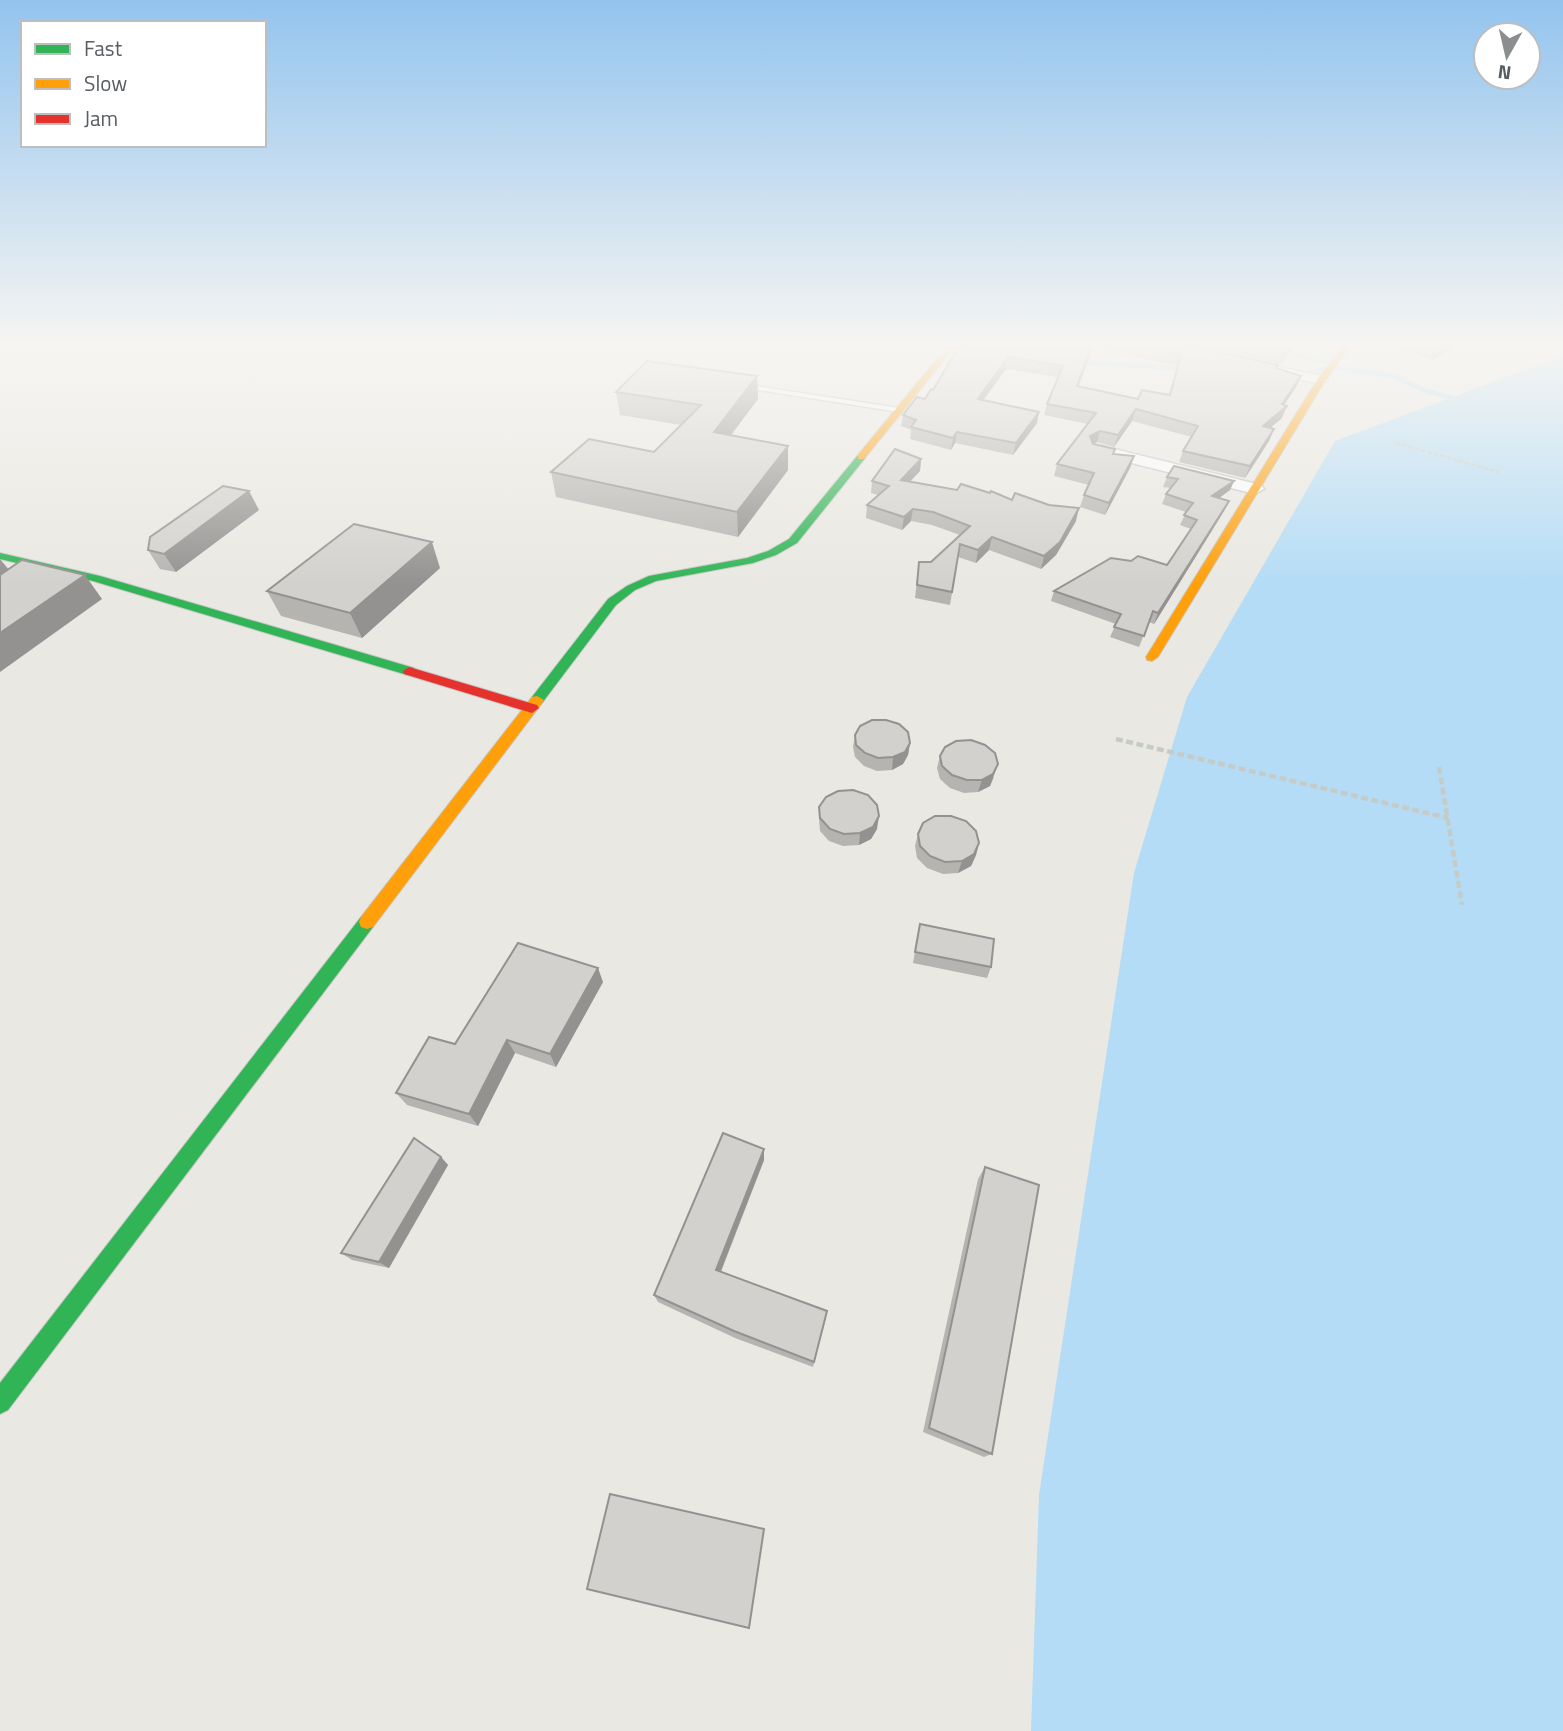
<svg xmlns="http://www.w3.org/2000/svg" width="1563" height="1731" viewBox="0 0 1563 1731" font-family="'Titillium Web',sans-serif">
<rect width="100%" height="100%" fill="#eae8e2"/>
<!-- water -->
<path fill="#b4dcf6" d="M1563,356v1375h-532l8,-236 95,-622 53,-176 148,-256z"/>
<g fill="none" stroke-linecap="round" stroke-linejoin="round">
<!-- stream -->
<g stroke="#b4dcf6" stroke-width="4.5">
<path d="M1266,343l25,11 42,10"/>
<path d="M1078,362l109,7"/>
<path d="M1301,376l28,-9 71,10"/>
<path d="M1394,377l32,14 35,9"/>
</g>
<defs>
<path id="lane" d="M736,383l163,25 4,2 -4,2 -160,-25 -4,-2z"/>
<g id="street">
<path d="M1265,364l61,13 2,3 -7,4 -61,-13 -2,-3z"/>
<path d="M1098,445l163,40 3,4 -9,5 -163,-41 -2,-3z"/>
</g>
<g id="fast">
<path d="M858,455l8,2 -69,86 -21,12 -23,8 -97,18 -21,9 -19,15 -74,98h-10v-6l76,-98 19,-13 22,-10 98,-18 21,-7 21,-12z"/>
<path d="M0,553l100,23 314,92 1,3 -6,4 -5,-1 -311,-93 -93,-22z"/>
<path d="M367,915l6,2 2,5 -2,5 -365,483 -8,4v-31l361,-466z"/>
</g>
<g id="slow">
<path d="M950,343h8l-94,116h-6v-4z"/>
<path d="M1345,343h8l-28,38 -167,276 -6,4 -5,-1 -1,-3 171,-277z"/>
<path d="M537,696l7,4 -2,3 -169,224 -6,2 -6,-2 -2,-5 2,-5 171,-220z"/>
</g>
<path id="jam" d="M409,667l128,38 2,3 -7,5 -128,-39 -1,-3z"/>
</defs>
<!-- lane casing -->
<use href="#lane" stroke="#c7c7c7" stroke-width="3"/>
<!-- street casing -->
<use href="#street" stroke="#c7c7c7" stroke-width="3"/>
<!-- fast casing -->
<use href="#fast" stroke="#c7c7c6" stroke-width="2"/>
<!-- slow casing -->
<use href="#slow" stroke="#c7c7c6" stroke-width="2"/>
<!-- jam casing -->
<use href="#jam" stroke="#c7c7c6" stroke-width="2"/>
<!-- path-far1 -->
<path stroke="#c5ccc8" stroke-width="2.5" stroke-dasharray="4.5 2" stroke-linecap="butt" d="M1396,443l103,29"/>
<!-- path -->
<g stroke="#c5ccc8" stroke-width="4.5" stroke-dasharray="7 3.5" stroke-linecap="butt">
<path d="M1116,739l332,79"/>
<path d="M1439,767l23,138"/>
</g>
<!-- lane -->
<use href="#lane" fill="#fcfcfb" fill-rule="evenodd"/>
<!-- street -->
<use href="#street" fill="#fcfcfb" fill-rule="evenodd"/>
<!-- fast -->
<use href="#fast" fill="#30b455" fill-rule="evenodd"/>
<!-- slow -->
<use href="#slow" fill="#ff9f0a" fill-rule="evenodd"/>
<!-- jam -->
<use href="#jam" fill="#e5322d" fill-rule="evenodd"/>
</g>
<!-- wall -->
<g fill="#b5b4b1" fill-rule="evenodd">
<path d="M961,343h215l101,25 24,8 -5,11 -12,18 -2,13 -12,10 4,1 -5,12 -24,37 -66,-16 4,-11 9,-14 -60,-16 -18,26 -17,-5 -3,2 21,5 -1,5 20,2 -4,12 -25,47 -25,-8 4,-12 5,-10 -35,-9 3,-12 31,-40 -44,-9 3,-11 11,-27 -52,-8 -23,31 56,12 -2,11 -24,32 -58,-12 -4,7 -41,-11 1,-9 -10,-4 2,-11 22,-16 8,-9zM1093,347l84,19 -8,29 -31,4 -60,-12z"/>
<path d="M1182,343h114l-15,21z"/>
<path d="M1369,343h93l-30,17 -33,-11z"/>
<path d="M757,376l1,23 -27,36 57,11v24l-50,67 -182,-40 -5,-25 103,-20 27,-27 -61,-10 -4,-23z"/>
<path d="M921,459l-1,12 -10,11 102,18 64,21 -20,34 -15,14 -52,-19 -13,13 -18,-6 -8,48 -35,-7 4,-36h12l29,-27 -28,-10 -21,-4 -9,9 -36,-12 1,-13 11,-10 -7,-2 1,-12z"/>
<path d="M1167,477l67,4 -4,9 -11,8 10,3 -5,10 -70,113 -5,-2 -10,25 -29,-10 6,-13 -65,-23 3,-10 113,-26 24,-36 -11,-4 6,-13 -24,-8 4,-10 5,-6 -8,-1z"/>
<path d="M259,510l-83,62 -16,-3 -12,-19z"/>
<path d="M440,568l-78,70 -81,-22 -14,-25z"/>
<path d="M855,735l55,8 -2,12 -5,9 -11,6 -15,1 -13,-5 -9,-9 -2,-10z"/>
<path d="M940,756l54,21 -4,9 -12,6 -14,1 -14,-5 -10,-9 -3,-11z"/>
<path d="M819,807l58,22 -6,10 -12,6 -16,1 -14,-5 -9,-10 -1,-12z"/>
<path d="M918,834l61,9 -3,12 -5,11 -13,7 -15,1 -16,-6 -10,-10 -2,-12z"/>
<path d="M920,924l71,43 -4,11 -74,-15z"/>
<path d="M603,982l-47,85 -41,-14 -37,73 -71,-21 -11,-12 59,-49z"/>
<path d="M764,1149v11l-43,112 105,46 -13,49 -78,-29 -77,-36 -4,-7z"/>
<path d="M441,1157l7,8 -59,103 -37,-8 -11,-7z"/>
<path d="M985,1167l7,287 -8,3 -61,-25 55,-253z"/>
</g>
<!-- shaded-wall -->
<g fill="#949290">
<path d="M1093,343v4l-19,51 3,-12z"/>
<path d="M1293,343h3l-15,21 5,-11z"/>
<path d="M1449,343h13l-30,17 6,-11z"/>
<path d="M1008,357l-2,12 -30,41 2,-11z"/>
<path d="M757,376l1,23 -43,57 -1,-24z"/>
<path d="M1301,376l-5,11 -18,27 9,-8 -5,12 -24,20 5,-12 19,-22z"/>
<path d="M1136,409l-4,12 -18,26 4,-12z"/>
<path d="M1039,412l-2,11 -24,32 3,-12z"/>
<path d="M1274,429l-5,12 -24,37 5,-12z"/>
<path d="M1100,431l-3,11 -10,6 3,-12z"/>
<path d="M957,432l-2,11 -4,7 2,-12z"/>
<path d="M788,446v24l-50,67 -1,-25z"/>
<path d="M1134,456l-4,12 -25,47 4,-12z"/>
<path d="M921,459l-1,12 -21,21 2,-12z"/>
<path d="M1234,481l-4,9 -22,16 4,-10z"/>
<path d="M249,491l10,19 -83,62 -12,-18z"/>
<path d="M1229,501l-5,10 -70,113 4,-11z"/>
<path d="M1079,508l-3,13 -20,34 -15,14 3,-13z"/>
<path d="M913,509l-2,12 -9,9 2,-13z"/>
<path d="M992,537l-3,13 -13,13 2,-13z"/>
<path d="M432,542l8,26 -78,70 -12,-25z"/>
<path d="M0,559l15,18 -15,11z"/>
<path d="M85,575l17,24 -102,73v-39z"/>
<path d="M910,743l-2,12 -5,9 -11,6 1,-13z"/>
<path d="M998,764l-8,22 -12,6 4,-12z"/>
<path d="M879,816l-2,13 -6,10 -12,6 1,-12z"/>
<path d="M979,843l-3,12 -5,11 -13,7 4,-12z"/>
<path d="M598,968l5,14 -47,85 -6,-13z"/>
<path d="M507,1040l8,13 -37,73 -9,-12z"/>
<path d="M764,1149v11l-46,118 -2,-8z"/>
<path d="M441,1157l7,8 -59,103 -10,-6z"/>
</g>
<!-- building -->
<g fill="#d3d1ce" stroke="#949290" stroke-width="2">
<path d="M961,343h132l-16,43 61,13 4,-9 28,5 11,-40 -56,-12h51l102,22 -2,3 25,8 -19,28 5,2 -24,20 11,3 -24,37 -67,-15 15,-25 -62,-17 -18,26 -18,-4 -10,5 3,8 22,5 -2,5 21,2 -25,47 -25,-8 10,-22 -37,-9 39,-51 -49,-9 16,-38 -55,-9 -30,42 61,13 -23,31 -59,-11 -4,6 -42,-11 5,-7 -13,-5 14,-18 8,2 6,-10 2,1z"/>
<path d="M1236,343h57l-7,10z"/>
<path d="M1419,343h30l-11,6z"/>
<path d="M647,361l110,15 -43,56 74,14 -51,66 -186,-40 38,-33 65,13 47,-47 -85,-13z"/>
<path d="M895,449l26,10 -20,21 56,10 4,-6 29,9 1,-2 21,9 3,-7 34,12 30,3 -19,34 -16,14 -52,-19 -14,13 -18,-6 -8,48 -35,-7 2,-23h12l39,-36 -37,-14 -20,-3 -9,8 -37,-12 22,-19 -17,-5z"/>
<path d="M1174,466l60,15 -22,15 17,5 -71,112 -5,-2 -9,25 -30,-9 7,-13 -67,-23 57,-33 20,3 7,-5 29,9 30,-45 -13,-5 9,-12 -27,-9 12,-15 -11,-2z"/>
<path d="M223,486l26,5 -85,63 -16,-4 2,-13z"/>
<path d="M354,524l78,18 -82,71 -83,-22z"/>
<path d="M22,560l63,15 -85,58v-58z"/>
<path d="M872,720h14l13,4 9,8 2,11 -5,9 -12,5 -15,1 -13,-5 -9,-8 -1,-10 5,-9z"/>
<path d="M971,740l14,5 10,8 3,11 -5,10 -11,6h-15l-15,-5 -10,-9 -2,-10 5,-9 11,-6z"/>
<path d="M853,790l15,5 9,10 2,11 -6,11 -13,6 -16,1 -14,-5 -10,-11 -1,-11 7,-10 12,-6z"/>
<path d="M935,816h16l15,5 10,10 3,12 -5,11 -12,7 -17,1 -15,-6 -10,-10 -2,-12 5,-11z"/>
<path d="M920,924l74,15 -3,28 -76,-15z"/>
<path d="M518,943l80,25 -48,86 -43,-14 -38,74 -73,-21 33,-56 26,7z"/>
<path d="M723,1133l41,16 -48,121 111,41 -13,51 -80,-31 -80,-36z"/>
<path d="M414,1138l27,19 -62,105 -38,-9z"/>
<path d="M985,1167l54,18 -47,269 -63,-26z"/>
<path d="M610,1494l154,35 -15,99 -162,-39z"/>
</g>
<!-- sky -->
<linearGradient id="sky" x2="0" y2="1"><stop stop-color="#93c4ee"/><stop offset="0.59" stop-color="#f6f5f2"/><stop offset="1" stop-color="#f6f5f2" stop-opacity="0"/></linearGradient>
<rect width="1563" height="585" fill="url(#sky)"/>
<!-- legend -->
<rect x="21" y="21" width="245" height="126" fill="#ffffff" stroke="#bcbec0" stroke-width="2"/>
<rect x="35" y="44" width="35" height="10" fill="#30b455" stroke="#bcbec0" stroke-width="2"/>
<text x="84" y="56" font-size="21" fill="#585d62">Fast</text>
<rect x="35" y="79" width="35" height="10" fill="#ff9f0a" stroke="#bcbec0" stroke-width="2"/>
<text x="84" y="91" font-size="21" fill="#585d62">Slow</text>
<rect x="35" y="114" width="35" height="10" fill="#e5322d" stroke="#bcbec0" stroke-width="2"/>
<text x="84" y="126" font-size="21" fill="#585d62">Jam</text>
<!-- north arrow -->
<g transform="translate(1507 56) rotate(188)"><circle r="33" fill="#ffffff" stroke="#bcbec0" stroke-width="2"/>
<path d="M0-5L12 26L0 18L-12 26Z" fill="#8b8e8f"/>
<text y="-10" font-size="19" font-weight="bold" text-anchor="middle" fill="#585d62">N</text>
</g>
</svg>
